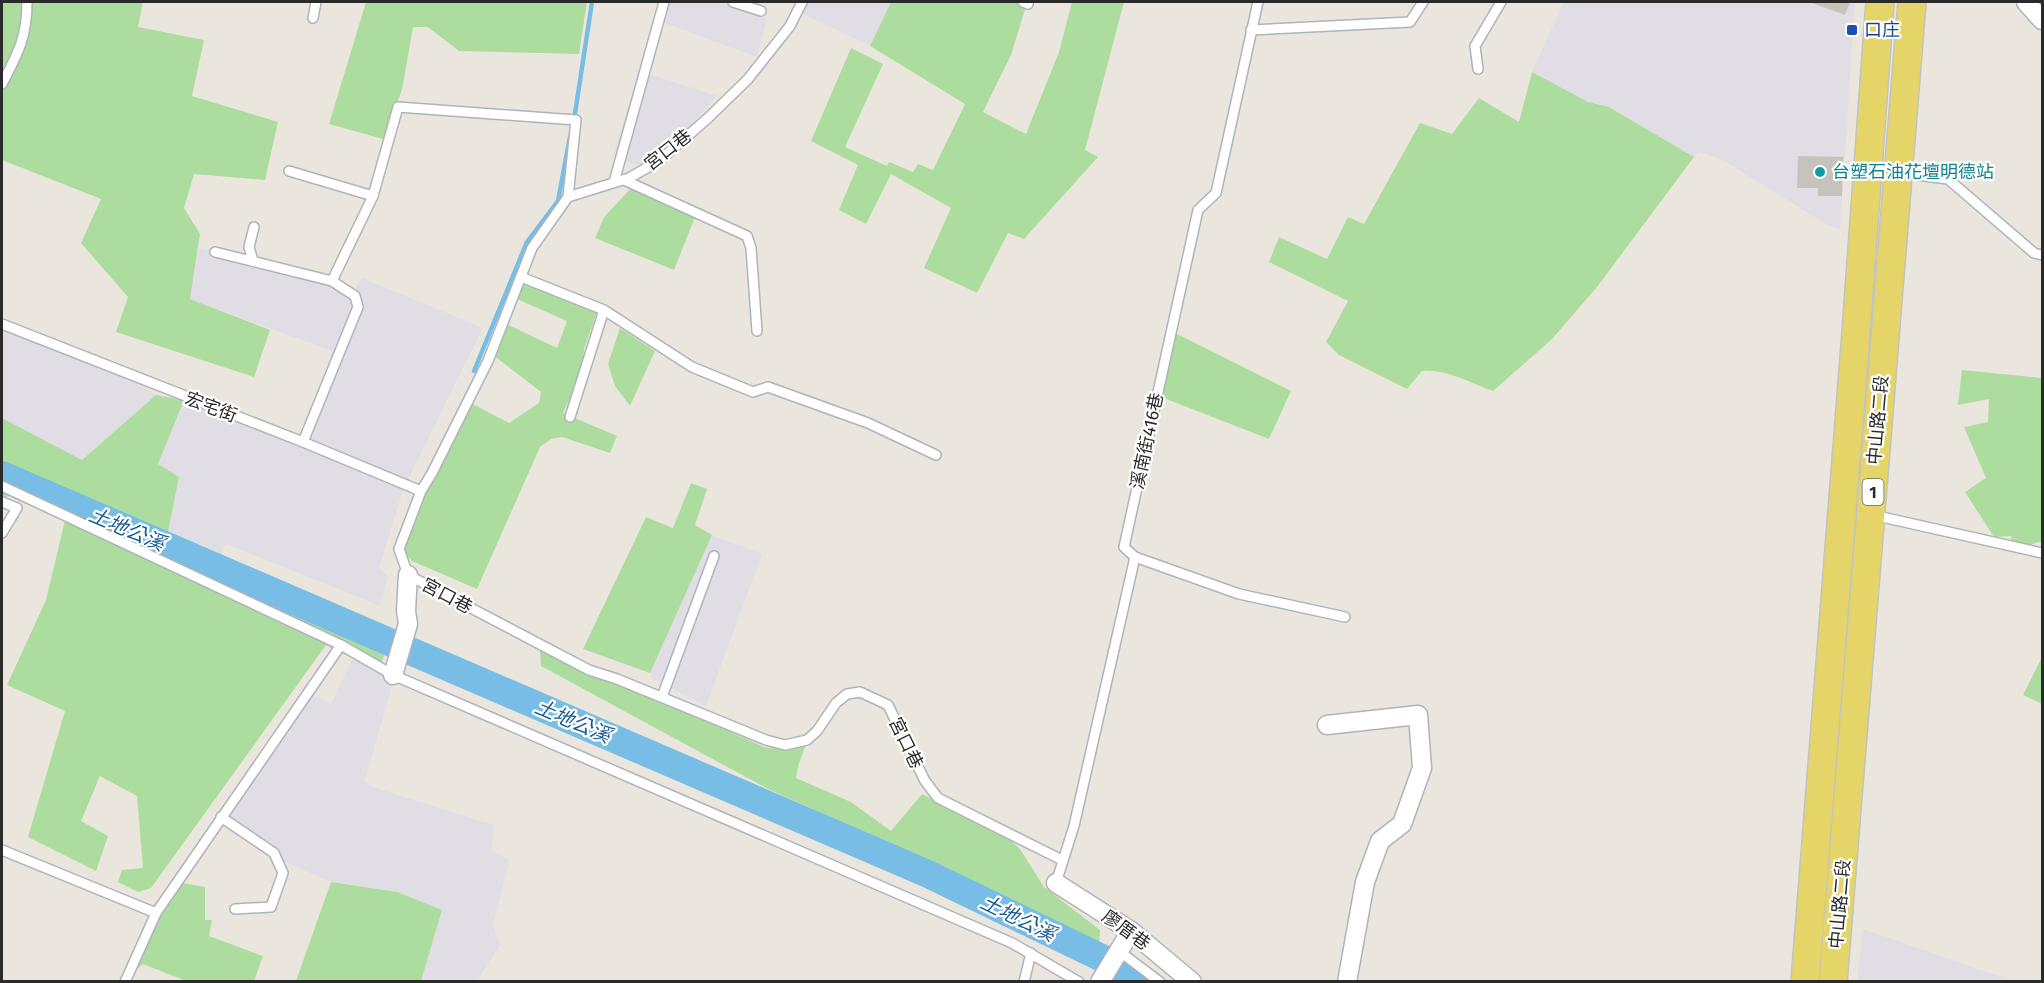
<svg xmlns="http://www.w3.org/2000/svg" width="2044" height="983" viewBox="0 0 2044 983" font-family="'Fira Sans','Noto Sans TC',sans-serif">
<rect width="100%" height="100%" fill="#ebe6dd"/>
<!-- industrial -->
<g fill="#e0dde4">
<path d="M659,2h62l46,16 -10,39 -103,-38z"/>
<path d="M802,2h89l-21,44 -71,-34z"/>
<path d="M1564,2h291l-15,227 -14,-5 -105,-65 -22,-7 -5,5 -85,-50 -21,-5 -56,-30z"/>
<path d="M639,71l78,25 -28,31 -50,39 -26,-10z"/>
<path d="M199,248l156,41 7,-11 121,50 -80,162 -24,78 9,8 -8,30 -153,-62 -12,18 -48,-25 12,-59 -21,-14 26,-64 120,40 28,-89 -142,-52z"/>
<path d="M2,324l126,53 28,18 -74,65 -80,-42z"/>
<path d="M712,535l50,19 -56,152 -53,-27 -3,-6z"/>
<path d="M353,658l41,21 -29,101 5,6 123,39 -1,26 17,9 -16,66 7,19 -23,36h-56l21,-71 -45,-18 -66,-10 -52,-23 -57,-43 85,-124 24,12z"/>
<path d="M1863,929l149,52h-155z"/>
</g>
<!-- green -->
<g fill="#addd9e">
<path d="M2,2h141l-5,25 66,13 -12,56 86,26 -13,58 -71,-6 -10,34 16,26 -10,65 80,31 -16,47 -138,-45 12,-35 -47,-54 20,-44 -99,-39z"/>
<path d="M366,2h221l-8,52 -120,-3 -31,-24h-15l-11,63 -19,49 -54,-15z"/>
<path d="M891,2l136,1 -16,52 -28,57 43,22 33,-82 13,-50h52l-39,148 13,7 -74,82 -16,-6 -31,60 -53,-25 27,-60 -60,-34 -25,50 -27,-14 19,-45 -47,-24 40,-93 32,16 -38,83 42,19 2,-4 24,10 5,-8 15,6 32,-66 -95,-58z"/>
<path d="M1532,72l56,30 21,5 85,50 -97,130 -45,52 -59,52c-23,-8 -46,-22 -71,-20l-15,18 -68,-34 -13,-13 22,-41 -79,-39 10,-25 48,22 21,-42 16,7 56,-101 32,11 27,-36 40,24z"/>
<path d="M636,183l61,29 -23,58 -79,-32 9,-21z"/>
<path d="M523,279l46,15 28,18 -13,37 -2,23 -19,41 54,23 -7,17 -48,-16 -11,2 -11,8 -63,142 -65,-28 -8,-8 -3,-8 15,-51 51,-93 42,22 30,-20 2,-11 -53,-41 12,-30 57,27 10,-27 -57,-25z"/>
<path d="M620,328l35,23 -25,55 -15,-20 -7,-22z"/>
<path d="M1171,331l120,60 -22,48 -113,-44z"/>
<path d="M1962,370l80,8v165l-3,-1 -27,9 -1,-15 -17,1 -29,-45 21,-14 -22,-51 24,-5 1,-23 -31,6z"/>
<path d="M156,395l28,5 -26,64 21,13 -12,60 220,110 -8,24 -53,-26 -175,243 -13,4 -20,-10 4,-12 21,-2 -6,-72 -37,-20 -19,45 27,15 -12,35 -68,-34 37,-126 -58,-26 39,-85 20,-84 -48,-22 -16,4v-80l80,42z"/>
<path d="M691,483l16,6 -12,36 17,10 -62,138 -67,-24 63,-132 27,11z"/>
<path d="M540,650l36,12 188,85 17,2 26,-7 -8,21 -3,15 55,24 40,29 31,-37 84,42 14,13 24,38 56,43 -1,16 -90,-48 -241,-109 -227,-123z"/>
<path d="M2042,657v47l-19,-9z"/>
<path d="M177,882l28,5v33h7l-3,16 54,20 -9,25h-68l-43,-17 -19,17z"/>
<path d="M331,882l66,10 45,18 -21,71h-125z"/>
</g>
<g fill="none" stroke-linecap="round" stroke-linejoin="round">
<!-- stream -->
<g stroke="#78bde5" stroke-width="4.5">
<path d="M574,120l18,-118"/>
<path d="M474,371l53,-129 31,-41 12,-64"/>
</g>
<!-- river -->
<path stroke="#78bde5" stroke-width="28" d="M2,475l926,399 178,86 31,22"/>
</g>
<!-- building -->
<g fill="#c6c3bc">
<path d="M1813,2h37l-5,13 -33,-12z"/>
<path d="M1798,156l45,1 -1,39h-24v-8h-21z"/>
</g>
<g fill="none" stroke-linecap="round" stroke-linejoin="round">
<defs>
<g id="lane">
<path d="M733,2l28,9"/>
<path d="M802,2l-12,24 -42,53 -40,39 -49,43 -30,17 -61,19 -36,51 -44,113 -56,112 -11,18 -22,58 9,26 181,95 28,9 149,61 19,5 22,-5 10,-9 19,-28 11,-9 13,-2 28,13 37,76 13,17 124,62"/>
<path d="M1023,2l5,2"/>
<path d="M313,18l3,-16"/>
<path d="M1251,30l159,-8 13,-20"/>
<path d="M1478,69l-3,-23 26,-44"/>
<path d="M2,84c16,-31 25,-47 25,-82"/>
<path d="M289,171l84,25"/>
<path d="M1900,173l48,6 86,74 8,2"/>
<path d="M624,180l123,56 4,12 6,83"/>
<path d="M614,182l50,-180"/>
<path d="M215,252l117,29 23,15 3,11 -55,135"/>
<path d="M253,261l-4,-14 5,-20"/>
<path d="M521,277l83,33 88,57 61,25 15,-5 100,36 68,32"/>
<path d="M332,281l41,-85 25,-89 178,13 -8,77"/>
<path d="M2,324l301,118 118,49"/>
<path d="M570,417l34,-107"/>
<path d="M2,486l339,159 52,30 619,268 67,39"/>
<path d="M2,502l15,6 -15,25"/>
<path d="M1873,515l169,38"/>
<path d="M1135,557l104,37 106,23"/>
<path d="M662,697l52,-141"/>
<path d="M221,817l53,36 9,20 -12,34 -36,2"/>
<path d="M2,850l154,63"/>
<path d="M1056,883l18,-57 61,-269 -11,-10 74,-337 18,-17 42,-191"/>
<path d="M1119,951l41,31"/>
<path d="M125,982l31,-69 185,-268"/>
<path d="M1024,982l7,-29"/>
</g>
<g id="street">
<path d="M2026,2l16,18"/>
<path d="M393,675l15,-51 -2,-13 2,-36"/>
<path d="M1327,725l91,-10 4,53 -20,56 -22,17 -15,41 -18,100"/>
<path d="M1056,883l75,48 61,51"/>
<path d="M1100,982l31,-51"/>
</g>
<g id="primary">
<path d="M1805,982l50,-636 25,-344"/>
<path d="M1833,982l79,-980"/>
</g>
</defs>
<!-- lane casing -->
<use href="#lane" stroke="#b0b2bc" stroke-width="12"/>
<!-- street casing -->
<use href="#street" stroke="#b0b2bc" stroke-width="21"/>
<!-- primary casing -->
<use href="#primary" stroke="#c3c3c3" stroke-width="30"/>
<!-- lane -->
<use href="#lane" stroke="#fff" stroke-width="9"/>
<!-- street -->
<use href="#street" stroke="#fff" stroke-width="18"/>
<!-- primary -->
<use href="#primary" stroke="#e5d468" stroke-width="27"/>
</g>
<!-- markers -->
<rect fill="#1a4fb4" stroke="#fff" stroke-width="2" x="1846" y="24" width="12" height="12" rx="3"/>
<circle fill="#0f9aa8" stroke="#fff" stroke-width="2" cx="1820" cy="172" r="6"/>
<g text-anchor="middle" dominant-baseline="central" stroke-width="4.5" stroke-linejoin="round" paint-order="stroke">
<!-- shield labels -->
<rect fill="#fff" stroke="#6a6a6a" stroke-width="1.5" x="1862.5" y="479" width="21" height="26" rx="4.5"/>
<g font-size="16" font-weight="bold" fill="#2a2a2a">
<text x="1873" y="492">1</text>
</g>
<!-- transit labels -->
<g font-size="18" fill="#164399" stroke="#fff" text-anchor="start">
<text x="1864" y="30">口庄</text>
</g>
<!-- street labels -->
<g font-size="18" fill="#2a2a2a" stroke="#fff">
<text transform="translate(668 150) rotate(-38)">宮口巷</text>
<text transform="translate(211 407) rotate(21)">宏宅街</text>
<text transform="translate(1878 420) rotate(-85)">中山路二段</text>
<text transform="translate(1147 441) rotate(-78)">溪南街416巷</text>
<text transform="translate(447 596) rotate(28)">宮口巷</text>
<text transform="translate(906 743) rotate(64)">宮口巷</text>
<text transform="translate(1840 904) rotate(-85)">中山路二段</text>
<text transform="translate(1126 930) rotate(36)">廖厝巷</text>
</g>
<!-- culture labels -->
<g font-size="18" fill="#0d838f" stroke="#fff" text-anchor="start">
<text x="1832" y="172">台塑石油花壇明德站</text>
</g>
<!-- water labels -->
<g font-size="20" font-style="italic" fill="#185b90" stroke="#fff">
<text transform="translate(127 529) rotate(23)">土地公溪</text>
<text transform="translate(573 721) rotate(23)">土地公溪</text>
<text transform="translate(1018 918) rotate(26)">土地公溪</text>
</g>
</g>
<!-- border -->
<rect width="2044" height="983" fill="none" stroke="#2a2a2a" stroke-width="6"/>
</svg>
